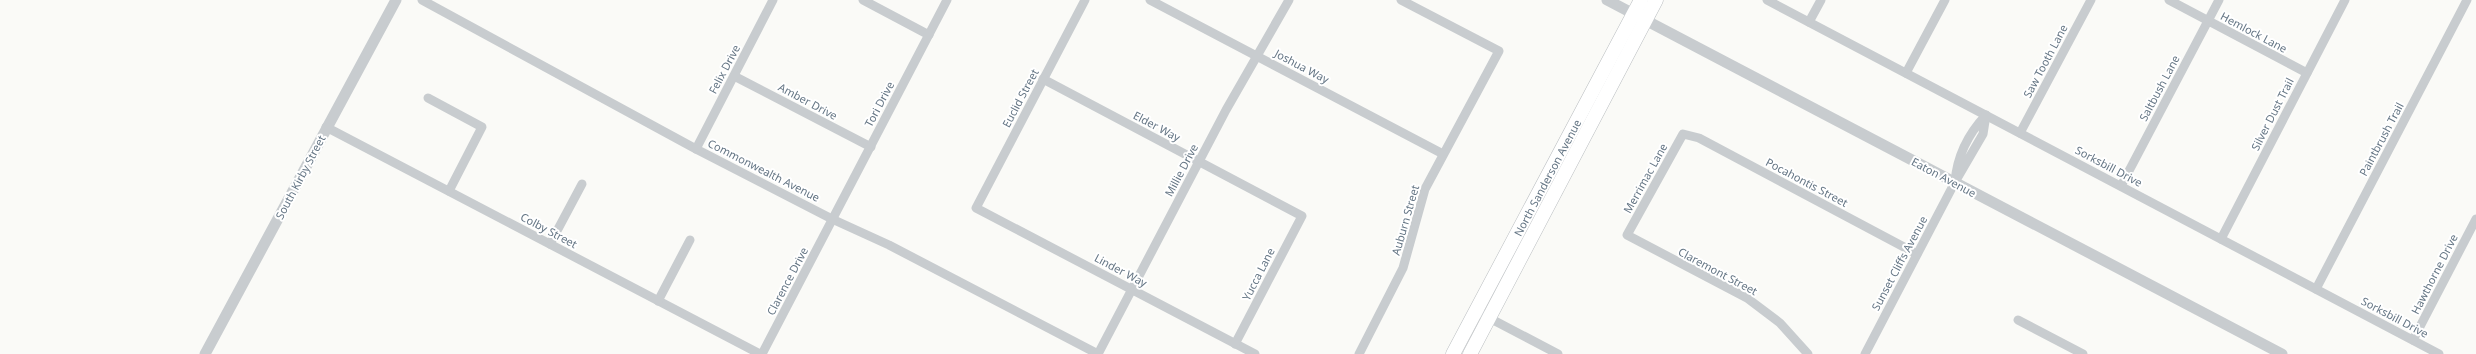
<svg xmlns="http://www.w3.org/2000/svg" width="2476" height="354" viewBox="0 0 2476 354" font-family="'Noto Sans',sans-serif">
<rect width="100%" height="100%" fill="#fafaf7"/>
<g fill="none" stroke-linecap="round" stroke-linejoin="round">
<defs>
<g id="trunk">
<path id="s1" d="M1453,354l188,-354"/>
<path d="M1470,354l186,-354"/>
</g>
</defs>
<!-- trunk casing -->
<use href="#trunk" stroke="#babec1" stroke-width="15"/>
<!-- minor -->
<g stroke="#c8cccf" stroke-width="9">
<path d="M422,0l274,149 136,70 57,26 209,109"/>
<path d="M863,0l66,35"/>
<path d="M1085,0l-109,208 279,146"/>
<path d="M1150,0l293,154"/>
<path d="M1767,0l672,354"/>
<path d="M2169,0l138,73"/>
<path d="M1809,22l12,-22"/>
<path d="M1906,73l39,-73"/>
<path d="M734,76l137,71"/>
<path d="M1043,79l259,137 -67,128"/>
<path d="M428,98l54,29 -33,64"/>
<path d="M326,127l434,227"/>
<path d="M2020,133l71,-133"/>
<path d="M696,149l77,-149"/>
<path d="M2121,186l98,-186"/>
<path d="M2221,239l124,-239"/>
<path d="M550,244l32,-60"/>
<path d="M2316,289l151,-289"/>
<path d="M658,301l32,-61"/>
<path d="M1476,311l82,43"/>
<path d="M2018,320l65,34"/>
<path d="M2413,340l63,-121"/>
<path d="M762,354l185,-354"/>
<path d="M1098,354l128,-244 63,-110"/>
<path d="M1359,354l44,-86 22,-79 74,-138 -98,-51"/>
<path d="M1808,354l-28,-31 -33,-25 -120,-63 56,-101 16,4 218,116"/>
<path d="M1865,354l90,-172 28,-48 3,-19c-18,19 -29,41 -31,67"/>
</g>
<!-- tertiary -->
<g stroke="#c8cccf" stroke-width="11">
<path d="M1607,0l675,354"/>
<path d="M205,354l191,-354"/>
</g>
<!-- trunk -->
<use href="#trunk" stroke="#fff" stroke-width="14"/>
</g>
<g text-anchor="middle" dominant-baseline="central" stroke-width="4" stroke-linejoin="round" paint-order="stroke">
<!-- street labels -->
<g font-size="11" fill="#647584" stroke="#fff">
<text transform="translate(2254 32) rotate(28)">Hemlock Lane</text>
<text transform="translate(2045 61) rotate(-62)">Saw Tooth Lane</text>
<text transform="translate(1302 66) rotate(28)">Joshua Way</text>
<text transform="translate(724 69) rotate(-62)">Felix Drive</text>
<text transform="translate(2159 88) rotate(-62)">Saltbush Lane</text>
<text transform="translate(1020 98) rotate(-62)">Euclid Street</text>
<text transform="translate(808 101) rotate(28)">Amber Drive</text>
<text transform="translate(879 104) rotate(-62)">Tori Drive</text>
<text transform="translate(2272 114) rotate(-63)">Silver Dust Trail</text>
<text transform="translate(1157 126) rotate(28)">Elder Way</text>
<text transform="translate(2381 139) rotate(-62)">Paintbrush Trail</text>
<text transform="translate(2109 166) rotate(28)">Sorksbill Drive</text>
<text transform="translate(764 170) rotate(27)">Commonwealth Avenue</text>
<text transform="translate(1181 170) rotate(-62)">Millie Drive</text>
<text transform="translate(300 177) rotate(-62)">South Kirby Street</text>
<text stroke="none"><textPath href="#s1" startOffset="200">North Sanderson Avenue</textPath></text>
<text transform="translate(1944 177) rotate(28)">Eaton Avenue</text>
<text transform="translate(1645 178) rotate(-61)">Merrimac Lane</text>
<text transform="translate(1807 182) rotate(28)">Pocahontis Street</text>
<text transform="translate(1405 220) rotate(-74)">Auburn Street</text>
<text transform="translate(549 230) rotate(28)">Colby Street</text>
<text transform="translate(1899 263) rotate(-62)">Sunset Cliffs Avenue</text>
<text transform="translate(1121 270) rotate(28)">Linder Way</text>
<text transform="translate(1718 271) rotate(28)">Claremont Street</text>
<text transform="translate(1258 274) rotate(-63)">Yucca Lane</text>
<text transform="translate(2434 274) rotate(-63)">Hawthorne Drive</text>
<text transform="translate(787 281) rotate(-62)">Clarence Drive</text>
<text transform="translate(2395 317) rotate(28)">Sorksbill Drive</text>
</g>
</g>
</svg>
